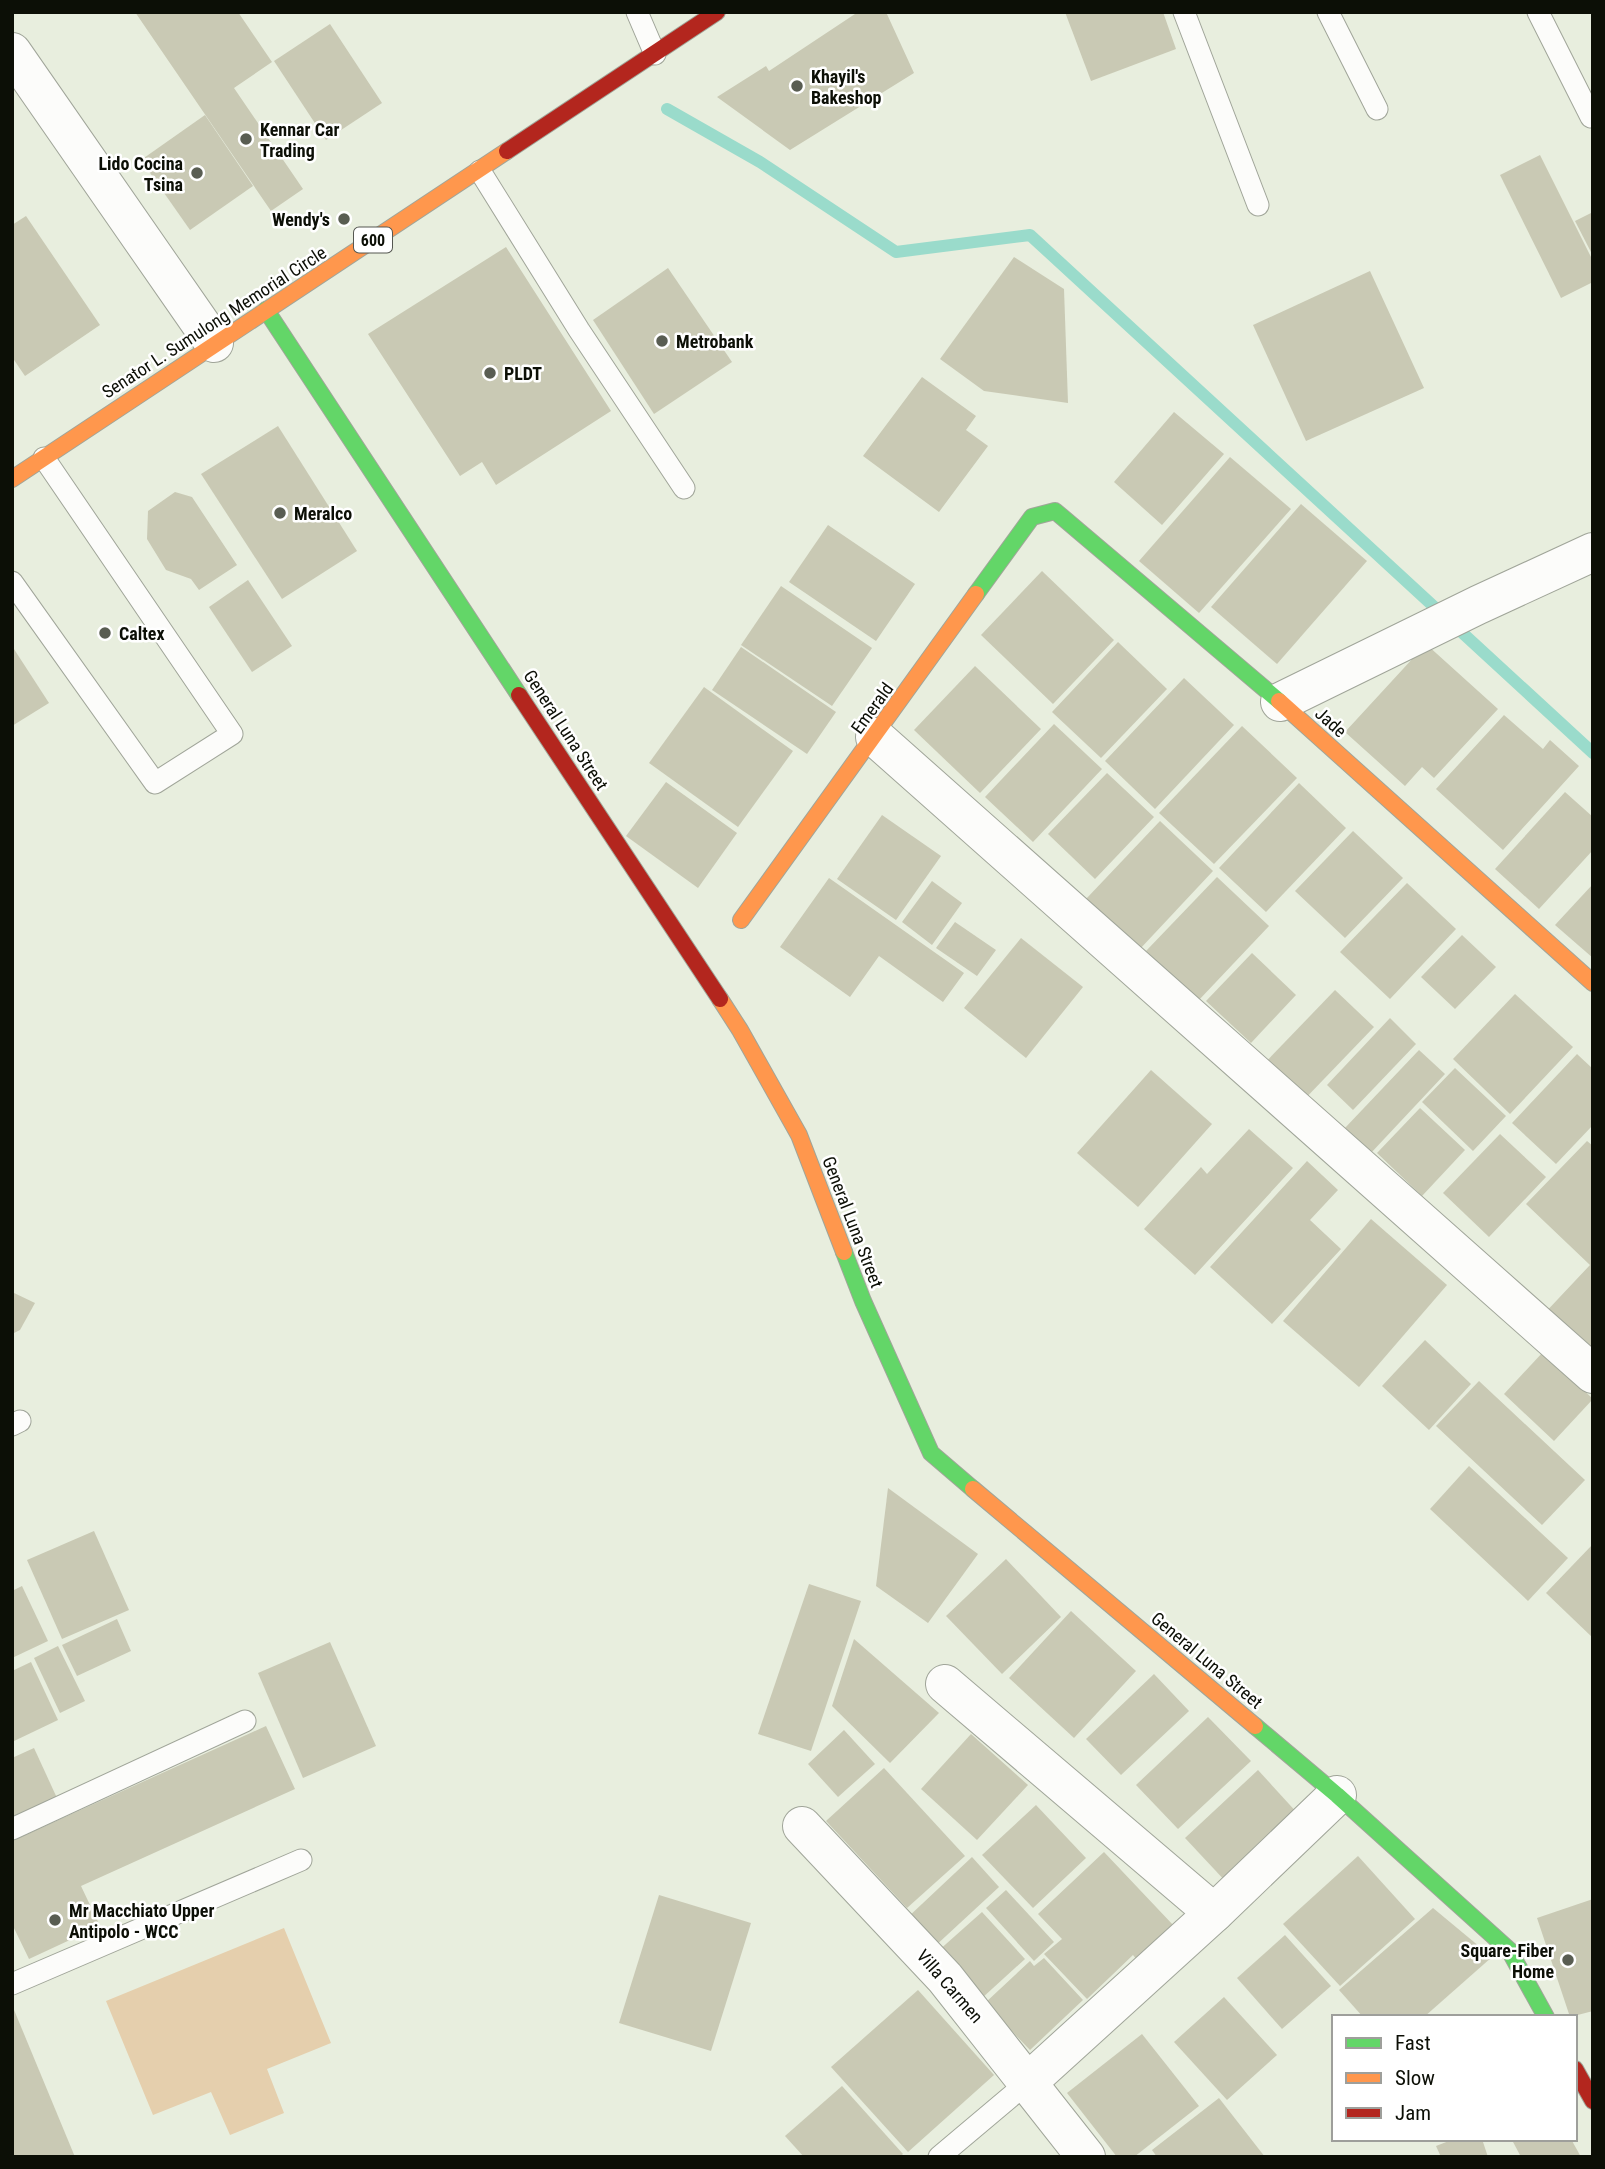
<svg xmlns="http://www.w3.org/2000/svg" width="1605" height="2169" viewBox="0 0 1605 2169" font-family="'Roboto Condensed',sans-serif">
<rect width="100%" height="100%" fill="#e8eede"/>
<!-- green -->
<path fill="#e5cfad" d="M284,1928l47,115 -64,26 17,44 -54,22 -19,-43 -58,23 -47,-114z"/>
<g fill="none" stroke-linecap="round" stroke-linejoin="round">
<!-- stream -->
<path stroke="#9adbcb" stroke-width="12" d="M667,109l93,53 136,90 134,-17 563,518"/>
</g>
<!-- building -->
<g fill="#c9c9b4">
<path d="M135,12h103l34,50 -38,26 69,101 -32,22z"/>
<path d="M858,12h28l28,61 -124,77 -73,-53 49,-31 3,5z"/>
<path d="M1065,12h98l13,37 -85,32z"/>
<path d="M330,24l52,79 -56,37 -52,-79z"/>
<path d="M205,115l48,71 -63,44 -49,-70z"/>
<path d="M1540,155l53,106v21l-32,16 -61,-123z"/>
<path d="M1593,212v44l-18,-35z"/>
<path d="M26,216l74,109 -75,51 -13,-19v-132z"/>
<path d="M506,247l105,164 -115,74 -14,-23 -22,14 -92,-142z"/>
<path d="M1014,257l50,32 4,114 -84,-12 -44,-32z"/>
<path d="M668,268l64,94 -78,52 -61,-94z"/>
<path d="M1370,271l54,117 -118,53 -53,-116z"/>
<path d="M922,377l54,39 -10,14 22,16 -49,66 -76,-56z"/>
<path d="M1174,412l50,42 -62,71 -48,-43z"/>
<path d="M278,426l79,125 -75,48 -81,-125z"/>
<path d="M1230,457l61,52 -92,104 -60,-52z"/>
<path d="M175,492l17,5 45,68 -38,25 -8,-11 -25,-9 -19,-31 1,-28z"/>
<path d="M1301,504l66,57 -90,103 -66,-57z"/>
<path d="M828,525l87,59 -39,57 -87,-59z"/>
<path d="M1042,571l72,69 -61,64 -72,-69z"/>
<path d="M248,580l44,66 -40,26 -43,-65z"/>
<path d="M781,586l91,62 -40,58 -91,-61z"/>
<path d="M1118,642l49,47 -66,69 -49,-46z"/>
<path d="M1426,644l72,65 -64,69 -12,-11 -17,19 -60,-54z"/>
<path d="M12,646l37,57 -37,23z"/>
<path d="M741,647l95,65 -29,42 -95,-64z"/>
<path d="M975,666l66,63 -61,64 -66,-63z"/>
<path d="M1184,678l50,47 -79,84 -50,-48z"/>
<path d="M704,687l89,64 -55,76 -89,-64z"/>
<path d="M1504,715l39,34 7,-9 29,26 -76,84 -67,-61z"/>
<path d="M1054,724l48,45 -69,73 -48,-45z"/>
<path d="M1242,726l55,52 -83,86 -55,-51z"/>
<path d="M1107,773l47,44 -59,62 -47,-45z"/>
<path d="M666,782l71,51 -39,55 -72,-52z"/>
<path d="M1299,783l47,45 -80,84 -47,-44z"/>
<path d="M1565,792l28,25v33l-54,59 -44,-40z"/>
<path d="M882,815l59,41 -45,64 -59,-41z"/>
<path d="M1160,821l53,50 -74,79 -53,-51z"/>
<path d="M1353,831l50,47 -58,60 -50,-47z"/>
<path d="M1217,877l52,49 -71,75 -52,-50z"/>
<path d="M829,878l135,95 -21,29 -64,-46 -29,41 -70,-50z"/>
<path d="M932,881l30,22 -30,42 -30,-23z"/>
<path d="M1407,883l49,46 -66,70 -50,-47z"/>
<path d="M1593,884v74l-38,-33z"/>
<path d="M955,922l41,28 -19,26 -41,-28z"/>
<path d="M1462,935l34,32 -41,42 -34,-32z"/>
<path d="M1021,938l62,49 -57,71 -62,-50z"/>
<path d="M1252,953l44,42 -45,48 -45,-42z"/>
<path d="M1335,990l39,37 -75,78 -39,-37z"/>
<path d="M1515,994l58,53 -63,67 -57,-55z"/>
<path d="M1390,1018l26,26 -63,66 -26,-25z"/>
<path d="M1419,1050l26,24 -75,80 -26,-25z"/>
<path d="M1577,1054l16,15v56l-37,39 -44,-41z"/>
<path d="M1455,1068l51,48 -33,35 -51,-49z"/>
<path d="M1151,1070l61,54 -74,83 -61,-54z"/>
<path d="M1420,1108l45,42 -43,46 -45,-43z"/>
<path d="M1249,1129l44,39 -98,107 -51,-46 57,-62 6,7z"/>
<path d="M1500,1134l46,43 -57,60 -46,-44z"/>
<path d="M1587,1141l6,5v202l-9,8 -42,-40 48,-51 -64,-61z"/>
<path d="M1307,1161l31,29 -28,30 31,29 -69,75 -62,-57z"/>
<path d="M1371,1219l76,66 -88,102 -76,-66z"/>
<path d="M12,1292l23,11 -15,27 -8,4z"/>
<path d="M1425,1340l46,44 -42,46 -47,-44z"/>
<path d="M1543,1352l50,47 -39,42 -50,-47z"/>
<path d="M1479,1381l106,99 -43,45 -106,-99z"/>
<path d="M1469,1466l99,92 -40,43 -98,-92z"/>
<path d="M888,1488l90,66 -50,69 -52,-37z"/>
<path d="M94,1531l35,79 -67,29 -35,-79z"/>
<path d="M1593,1544v94l-47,-45z"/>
<path d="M1006,1559l55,58 -59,57 -56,-58z"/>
<path d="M809,1584l52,17 -50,150 -53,-17z"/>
<path d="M22,1586l26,55 -36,17v-67z"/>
<path d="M1071,1611l65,60 -62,67 -65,-60z"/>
<path d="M117,1619l14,32 -54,25 -15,-31z"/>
<path d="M854,1639l85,74 -49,50 -58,-57z"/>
<path d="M330,1642l46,104 -73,32 -45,-105z"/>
<path d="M58,1646l27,55 -25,12 -26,-55z"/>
<path d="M31,1662l27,58 -46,22v-71z"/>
<path d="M1154,1674l35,37 -68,64 -35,-36z"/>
<path d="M1208,1717l43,44 -73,68 -42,-44z"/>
<path d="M266,1726l29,63 -214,97 19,40 -71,33 -17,-35v-83z"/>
<path d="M844,1730l31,34 -37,33 -30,-33z"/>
<path d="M971,1734l57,51 -51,55 -56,-51z"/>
<path d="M34,1748l23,50 -45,20v-60z"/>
<path d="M884,1768l81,88 -58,52 -81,-87z"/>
<path d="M1258,1770l42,46 -72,68 -43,-46z"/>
<path d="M1036,1805l50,53 -53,50 -51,-53z"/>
<path d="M1104,1852l70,74 -37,34 -4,-5 -46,44 -43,-45 18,-15 -24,-25z"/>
<path d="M1358,1856l57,63 -75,67 -57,-62z"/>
<path d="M972,1857l27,30 -66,61 -27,-29z"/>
<path d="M1006,1890l48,52 -20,19 -48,-53z"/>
<path d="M659,1895l92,28 -40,128 -92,-28z"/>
<path d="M1593,1899v112l-23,6 -33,-99z"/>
<path d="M1433,1908l59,49 -68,60h-61l-24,-27z"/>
<path d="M982,1912l43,47 -44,40 -44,-47z"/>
<path d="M1285,1935l46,51 -49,43 -45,-51z"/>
<path d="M1044,1958l39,42 -53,50 -45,-47 45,-42 4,5z"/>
<path d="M918,1990l76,85 -86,77 -77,-85z"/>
<path d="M1224,1997l53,58 -50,45 -53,-58z"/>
<path d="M12,2005l63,152h-63z"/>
<path d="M1142,2034l57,72 -65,51h-17l-50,-64z"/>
<path d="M842,2086l61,68 -3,3h-96l-19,-21z"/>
<path d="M1219,2098l46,59h-108l-5,-7z"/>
<path d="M1454,2139h28l6,18h-47l-5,-11z"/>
<path d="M1514,2139h57l10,18h-60l-9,-17z"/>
</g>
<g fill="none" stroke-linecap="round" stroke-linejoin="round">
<defs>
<g id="lane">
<path d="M637,12l18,42"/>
<path d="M1184,12l74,193"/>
<path d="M1328,12l49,97"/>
<path d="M1538,12l53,105"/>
<path d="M480,171l99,159 105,158"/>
<path d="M12,582l143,201 77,-49 -188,-276"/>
<path d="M12,1425l8,-4"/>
<path d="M12,1829l233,-108"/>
<path d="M12,1984l289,-124"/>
<path d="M939,2157l89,-75"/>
</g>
<g id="street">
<path d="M12,52l202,291"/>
<path d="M1280,702l198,-97 115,-53"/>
<path d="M875,737l718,637"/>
<path d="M945,1684l269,229"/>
<path d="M802,1826l143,152 141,179"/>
<path d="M1028,2082l186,-169 123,-118"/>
</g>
<g id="fast">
<path d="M266,310l253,385"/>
<path d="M976,594l56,-77 23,-6 224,190"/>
<path d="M844,1252l19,49 68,152 42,36"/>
<path d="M1255,1726l82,69 172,155 37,67"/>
</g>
<g id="slow">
<path d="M12,479l495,-328"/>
<path d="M1279,701l314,282"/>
<path d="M741,920l235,-326"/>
<path d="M720,999l20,31 59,105 45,117"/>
<path d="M973,1489l282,237"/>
</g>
<g id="jam">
<path d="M507,151l210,-139"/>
<path d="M519,695l201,304"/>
<path d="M1575,2069l18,32"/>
</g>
</defs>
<!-- lane casing -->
<use href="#lane" stroke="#a0a599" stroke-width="23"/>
<!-- street casing -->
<use href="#street" stroke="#a0a599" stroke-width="40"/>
<!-- fast casing -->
<use href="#fast" stroke="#a0a599" stroke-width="18"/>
<!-- slow casing -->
<use href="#slow" stroke="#a0a599" stroke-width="18"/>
<!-- jam casing -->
<use href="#jam" stroke="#a0a599" stroke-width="18"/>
<!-- lane -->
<use href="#lane" stroke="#fcfcfa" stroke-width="21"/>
<!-- street -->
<use href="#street" stroke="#fcfcfa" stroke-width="38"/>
<!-- fast -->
<use href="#fast" stroke="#63d668" stroke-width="16"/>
<!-- slow -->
<use href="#slow" stroke="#ff974d" stroke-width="16"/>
<!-- jam -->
<use href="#jam" stroke="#b3261e" stroke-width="16"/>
</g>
<!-- markers -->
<g fill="#595d52" stroke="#fff" stroke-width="2.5">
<circle cx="797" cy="86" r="7"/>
<circle cx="246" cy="139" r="7"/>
<circle cx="197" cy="173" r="7"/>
<circle cx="344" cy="219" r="7"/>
<circle cx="662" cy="341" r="7"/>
<circle cx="490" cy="373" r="7"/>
<circle cx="280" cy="513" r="7"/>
<circle cx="105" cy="633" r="7"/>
<circle cx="55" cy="1920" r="7"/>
<circle cx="1568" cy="1960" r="7"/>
</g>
<g text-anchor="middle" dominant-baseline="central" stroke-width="5" stroke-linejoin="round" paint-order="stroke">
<!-- shield labels -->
<rect fill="#fff" stroke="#555751" stroke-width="2" x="354" y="227.5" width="38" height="25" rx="5"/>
<g font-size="16" font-weight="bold" fill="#0c0f06">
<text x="373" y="240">600</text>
</g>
<!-- poi labels -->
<g font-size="18" font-weight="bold" fill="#0c0f06" stroke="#fff" text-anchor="start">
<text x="811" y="76">Khayil's<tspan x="811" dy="21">Bakeshop</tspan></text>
<text x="260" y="129">Kennar Car<tspan x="260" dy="21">Trading</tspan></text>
<text x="183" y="163" text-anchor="end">Lido Cocina<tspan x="183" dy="21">Tsina</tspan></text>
<text x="330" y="219" text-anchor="end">Wendy's</text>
<text x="676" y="341">Metrobank</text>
<text x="504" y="373">PLDT</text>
<text x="294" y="513">Meralco</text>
<text x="119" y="633">Caltex</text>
<text x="69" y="1910">Mr Macchiato Upper<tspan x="69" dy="21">Antipolo - WCC</tspan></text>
<text x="1554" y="1950" text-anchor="end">Square-Fiber<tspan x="1554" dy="21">Home</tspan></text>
</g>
<!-- street labels -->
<g font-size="18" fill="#0c0f06" stroke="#fff">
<text transform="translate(214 322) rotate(-33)">Senator L. Sumulong Memorial Circle</text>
<text transform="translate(872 708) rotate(-54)">Emerald</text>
<text transform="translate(1331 722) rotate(42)">Jade</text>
<text transform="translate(566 730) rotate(57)">General Luna Street</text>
<text transform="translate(853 1222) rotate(69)">General Luna Street</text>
<text transform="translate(1207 1660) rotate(40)">General Luna Street</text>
<text transform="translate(950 1986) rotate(49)">Villa Carmen</text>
</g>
</g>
<!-- border -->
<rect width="1605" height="2169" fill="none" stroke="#0c0f06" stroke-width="28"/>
<!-- legend -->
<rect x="1332" y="2015" width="245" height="126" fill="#ffffff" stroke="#9e9f9b" stroke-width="2"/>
<rect x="1346" y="2038" width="35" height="10" fill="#63d668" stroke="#9e9f9b" stroke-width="2"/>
<text x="1395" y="2050" font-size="21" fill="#0c0f06">Fast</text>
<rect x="1346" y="2073" width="35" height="10" fill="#ff974d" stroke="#9e9f9b" stroke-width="2"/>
<text x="1395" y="2085" font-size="21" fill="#0c0f06">Slow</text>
<rect x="1346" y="2108" width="35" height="10" fill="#b3261e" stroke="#9e9f9b" stroke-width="2"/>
<text x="1395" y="2120" font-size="21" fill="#0c0f06">Jam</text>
</svg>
